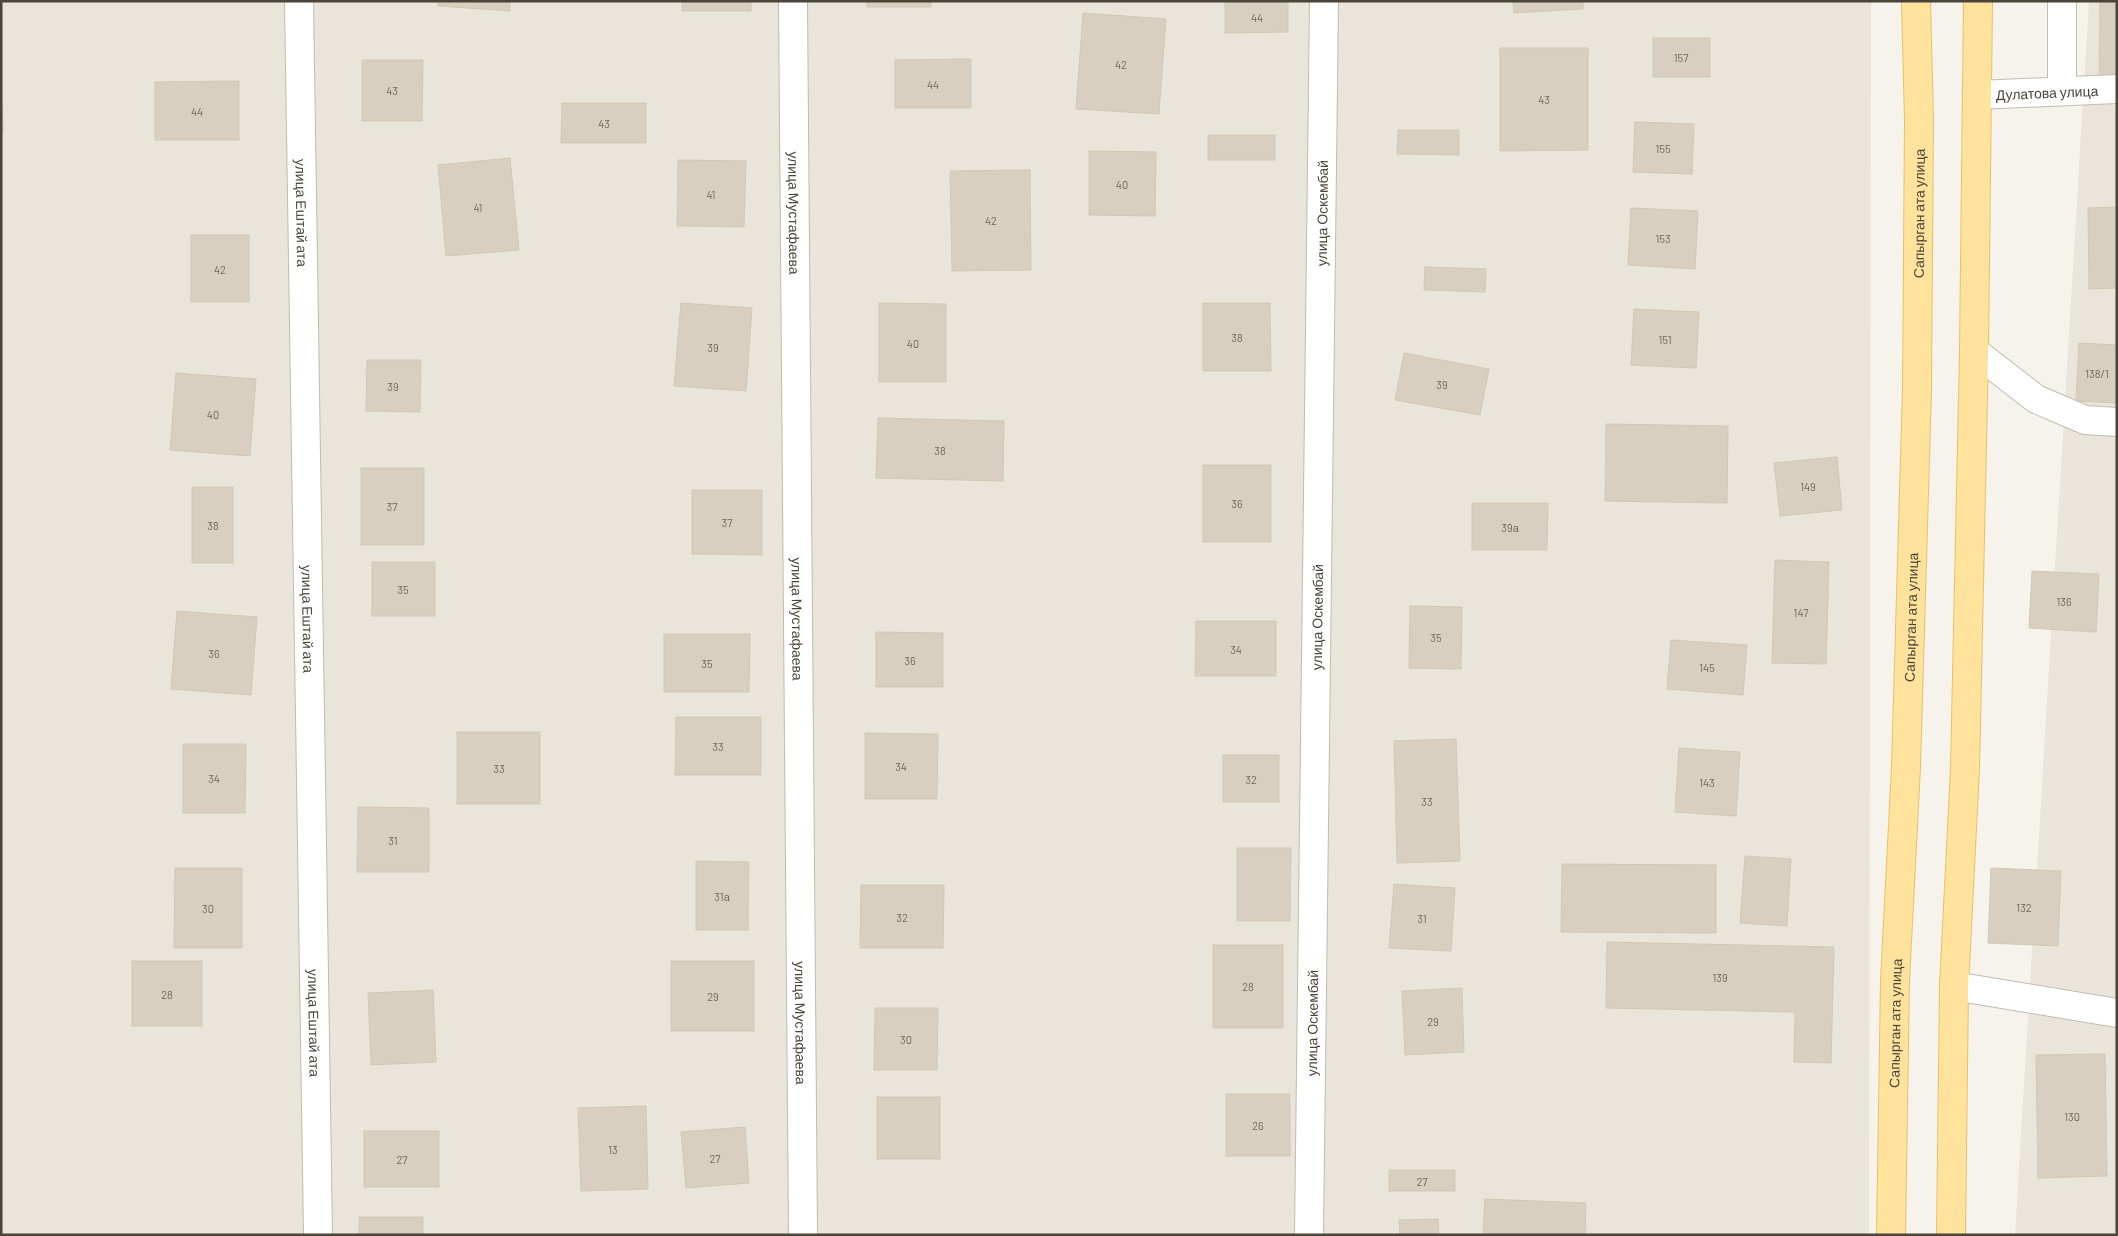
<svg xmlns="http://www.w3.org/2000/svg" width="2118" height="1236" viewBox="0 0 2118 1236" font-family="Barlow,sans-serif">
<rect width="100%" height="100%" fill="#f6f3ec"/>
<!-- residential -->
<g fill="#eae5da">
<path d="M1,1h1870l-2,1234h-1868z"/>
<path d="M2089,1h28v1234h-102z"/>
</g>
<!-- building -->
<g fill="#d8cfc1" stroke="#d3c7b4">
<path d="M438,1h72v10l-72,-5z"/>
<rect x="682" y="1" width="69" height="10"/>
<rect x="867" y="1" width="64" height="6"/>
<path d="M1225,1h63v31l-63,1z"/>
<path d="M1513,1h70v8l-69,4z"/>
<path d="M2100,1h17v81h-18z"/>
<path d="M1083,13l83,6 -7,95 -83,-5z"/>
<rect x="1653" y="38" width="57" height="39"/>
<path d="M1500,48h88v102l-88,1z"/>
<path d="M971,59v49h-76v-48z"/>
<path d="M362,60h61l-1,61h-60z"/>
<path d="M1,73l2,60h-2z"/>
<path d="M239,81v59h-84v-58z"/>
<path d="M562,103h84v40h-85z"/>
<path d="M1635,122l59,2 -2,50 -59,-2z"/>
<path d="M1398,130h61v25l-62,-1z"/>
<rect x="1208" y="135" width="67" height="25"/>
<path d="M1089,151l67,1 -1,64 -66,-1z"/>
<path d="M510,158l9,92 -73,6 -8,-91z"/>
<path d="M678,160l68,1 -2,66 -67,-1z"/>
<path d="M1030,170l1,100 -79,1 -2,-100z"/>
<path d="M2117,207v81l-28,1 -1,-81z"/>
<path d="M1631,208l67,3 -3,58 -67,-4z"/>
<rect x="191" y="235" width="58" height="67"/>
<path d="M1425,267l61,2 -1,23 -61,-2z"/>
<path d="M681,303l71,5 -6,83 -72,-5z"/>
<path d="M879,303l67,1v78h-67z"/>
<path d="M1203,303h67l1,68h-68z"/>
<path d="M1634,309l65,3 -3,56 -65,-3z"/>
<path d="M2079,343l38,2v58l-41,-2z"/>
<path d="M1404,353l85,16 -9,46 -85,-15z"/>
<path d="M367,360h54l-1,52 -54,-1z"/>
<path d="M176,373l80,6 -6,77 -80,-6z"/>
<path d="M878,418l126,3 -1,60 -127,-3z"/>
<path d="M1606,424l122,2 -1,77 -122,-2z"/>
<path d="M1837,457l5,53 -62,6 -6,-53z"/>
<rect x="1203" y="465" width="68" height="77"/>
<rect x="361" y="468" width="63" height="77"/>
<rect x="192" y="487" width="41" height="76"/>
<path d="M692,490h70v65l-70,-1z"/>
<path d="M1472,503h76l-1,47h-75z"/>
<path d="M1775,560l54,2 -3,102 -54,-1z"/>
<rect x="372" y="562" width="63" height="54"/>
<path d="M2032,571l67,3 -3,58 -67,-4z"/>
<path d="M1410,606l52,1 -1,62 -52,-1z"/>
<path d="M177,611l80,6 -6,78 -80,-6z"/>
<path d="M1196,621h80v55h-81z"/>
<path d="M876,632l67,1v54h-67z"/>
<path d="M664,634h86l-1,58h-85z"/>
<path d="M1671,640l76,5 -4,50 -76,-6z"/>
<path d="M676,717h85v58h-86z"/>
<rect x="457" y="732" width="83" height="72"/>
<path d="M865,733l73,1 -1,65h-72z"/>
<path d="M1456,739l4,122 -63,2 -3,-122z"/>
<path d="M183,744h63l-1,69h-62z"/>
<path d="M1679,748l61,4 -4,64 -61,-4z"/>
<rect x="1223" y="755" width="56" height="47"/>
<path d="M358,807l71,1v64h-72z"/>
<path d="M1237,848h54l-1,73h-53z"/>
<path d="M1745,856l46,3 -4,67 -47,-3z"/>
<path d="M696,861l53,1 -1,68h-52z"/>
<path d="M1562,864l154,1v68l-155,-1z"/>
<path d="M175,868h67v80h-68z"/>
<path d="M1991,868l70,3 -3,75 -70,-3z"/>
<path d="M1394,884l61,4 -4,63 -62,-3z"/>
<path d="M861,885h83l-1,63h-83z"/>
<path d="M1607,942l227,5 -3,116 -37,-1 1,-50 -189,-4z"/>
<rect x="1213" y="945" width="70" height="83"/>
<rect x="132" y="961" width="70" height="65"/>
<rect x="671" y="961" width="83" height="70"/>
<path d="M1462,988l2,64 -59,3 -3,-64z"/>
<path d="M433,990l3,72 -65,3 -3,-72z"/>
<path d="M875,1008h63l-1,62h-63z"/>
<path d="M2105,1054l2,122 -69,2 -2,-123z"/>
<rect x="1226" y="1094" width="64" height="62"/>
<rect x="877" y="1097" width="63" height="62"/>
<path d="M646,1106l2,83 -67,2 -3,-83z"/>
<path d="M745,1127l4,56 -63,5 -5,-56z"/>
<rect x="364" y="1131" width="75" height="56"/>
<rect x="1389" y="1170" width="66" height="21"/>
<path d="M1485,1199l101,4 -1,32h-102z"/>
<rect x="359" y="1217" width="64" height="18"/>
<path d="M1438,1219l1,16h-39l-1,-15z"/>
</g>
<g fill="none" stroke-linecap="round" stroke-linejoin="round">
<defs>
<g id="minor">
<path id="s1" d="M299,1l19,1234"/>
<path id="s2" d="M793,1l10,1234"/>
<path d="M2062,91v-90"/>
<path id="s3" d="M1978,95l139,-6"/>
<path d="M1974,351l62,48 49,21 32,2"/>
<path d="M1954,986l163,27"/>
<path id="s4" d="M1309,1235l15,-1234"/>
</g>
<g id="major">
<path id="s5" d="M1891,1235l4,-254 11,-214 11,-378 2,-269 -3,-119"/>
<path d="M1951,1235l3,-249 11,-217 9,-418 4,-350"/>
</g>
</defs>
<!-- minor casing -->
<use href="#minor" stroke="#c2bbae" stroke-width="30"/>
<!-- major casing -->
<use href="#major" stroke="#e6c16a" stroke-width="30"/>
<!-- minor -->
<use href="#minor" stroke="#fff" stroke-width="28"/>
<!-- major -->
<use href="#major" stroke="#ffe39c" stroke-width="28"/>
</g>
<g text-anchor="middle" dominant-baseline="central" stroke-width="4" stroke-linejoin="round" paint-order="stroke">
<!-- number labels -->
<g font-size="11" fill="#6e675b">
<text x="1257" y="17">44</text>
<text x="1681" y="57">157</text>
<text x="1121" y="64">42</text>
<text x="933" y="84">44</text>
<text x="392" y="90">43</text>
<text x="1544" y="99">43</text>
<text x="197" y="111">44</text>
<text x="604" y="123">43</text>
<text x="1663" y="148">155</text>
<text x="1122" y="184">40</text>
<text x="711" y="194">41</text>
<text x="478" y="207">41</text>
<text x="991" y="220">42</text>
<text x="1663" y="238">153</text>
<text x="220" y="269">42</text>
<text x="1237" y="337">38</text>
<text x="1665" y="339">151</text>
<text x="913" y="343">40</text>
<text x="713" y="347">39</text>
<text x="2097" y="373">138/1</text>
<text x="1442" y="384">39</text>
<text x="393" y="386">39</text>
<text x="213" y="414">40</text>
<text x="940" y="450">38</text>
<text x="1808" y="486">149</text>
<text x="1237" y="503">36</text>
<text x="392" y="506">37</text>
<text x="727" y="522">37</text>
<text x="213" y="525">38</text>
<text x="1510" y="527">39а</text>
<text x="403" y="589">35</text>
<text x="2064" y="601">136</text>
<text x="1801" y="612">147</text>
<text x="1436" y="637">35</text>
<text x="1236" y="649">34</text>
<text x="214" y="653">36</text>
<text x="910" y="660">36</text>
<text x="707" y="663">35</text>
<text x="1707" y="667">145</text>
<text x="718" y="746">33</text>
<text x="901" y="766">34</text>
<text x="499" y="768">33</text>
<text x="214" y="778">34</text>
<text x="1251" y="779">32</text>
<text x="1707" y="782">143</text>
<text x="1427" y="801">33</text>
<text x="393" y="840">31</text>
<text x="722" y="896">31а</text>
<text x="2024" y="907">132</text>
<text x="208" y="908">30</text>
<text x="902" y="917">32</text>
<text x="1422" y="918">31</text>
<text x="1720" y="977">139</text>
<text x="1248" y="986">28</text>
<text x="167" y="994">28</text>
<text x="713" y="996">29</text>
<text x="1433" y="1021">29</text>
<text x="906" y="1039">30</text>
<text x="2072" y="1116">130</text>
<text x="1258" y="1125">26</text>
<text x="613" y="1149">13</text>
<text x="715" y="1158">27</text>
<text x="402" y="1159">27</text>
<text x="1422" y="1181">27</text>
</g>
<!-- street labels -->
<g font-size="14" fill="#4b4439" stroke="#fff">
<text stroke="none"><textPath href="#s3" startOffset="69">Дулатова улица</textPath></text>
<text stroke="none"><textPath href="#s1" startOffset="212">улица Ештай ата</textPath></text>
<text stroke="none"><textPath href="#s2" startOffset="212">улица Мустафаева</textPath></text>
<text stroke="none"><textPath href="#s4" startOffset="1022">улица Оскембай</textPath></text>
<text stroke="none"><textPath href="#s5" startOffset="1022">Сапырган ата улица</textPath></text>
<text stroke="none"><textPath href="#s1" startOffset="618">улица Ештай ата</textPath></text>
<text stroke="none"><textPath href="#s2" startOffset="618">улица Мустафаева</textPath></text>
<text stroke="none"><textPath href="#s4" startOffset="618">улица Оскембай</textPath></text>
<text stroke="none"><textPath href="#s5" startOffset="618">Сапырган ата улица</textPath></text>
<text stroke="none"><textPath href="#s1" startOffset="1022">улица Ештай ата</textPath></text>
<text stroke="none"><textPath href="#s2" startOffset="1022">улица Мустафаева</textPath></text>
<text stroke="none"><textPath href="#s4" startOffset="212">улица Оскембай</textPath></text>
<text stroke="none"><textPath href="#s5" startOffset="212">Сапырган ата улица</textPath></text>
</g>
</g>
<!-- border -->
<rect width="2118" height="1236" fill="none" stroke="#4b4439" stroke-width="5"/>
</svg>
